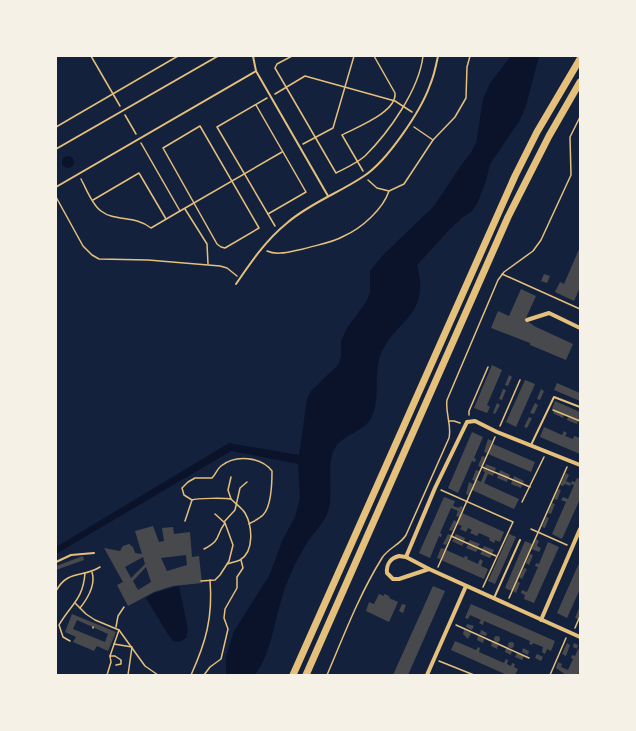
<svg xmlns="http://www.w3.org/2000/svg" width="636" height="731" viewBox="0 0 636 731" font-family="Cabin,sans-serif">
<rect width="100%" height="100%" fill="#14213d"/>
<!-- water -->
<g fill="#0b132b">
<path d="M511,56h28l-13,50 -6,14 -30,44 -4,17 -9,23 -6,8 -8,5 -12,11 -34,37c15,55 -27,55 -38,95 -5,19 2,43 -9,60 -8,12 -27,15 -35,28 -9,14 -2,43 -6,60 -4,16 -16,24 -24,38 -10,17 -19,36 -24,55 -8,26 -10,52 -26,74h-29v-18l8,-26 35,-55 14,-37 12,-22 5,-19 -2,-34 -67,-13 -175,103v-7l173,-104 70,12 8,-56 4,-8 27,-26 3,-8v-16l6,-13 19,-26 4,-10v-21l12,-15 52,-50 28,-42 8,-10 6,-11 7,-44 7,-16z"/>
<circle cx="68" cy="162" r="6"/>
<path d="M179,586l9,44 -2,8 -7,4 -6,-1 -4,-5 -23,-38 8,-5z"/>
</g>
<!-- building -->
<g fill="#48494c" fill-rule="evenodd">
<path d="M580,247v40l-6,14 -19,-9 5,-10 4,2z"/>
<path d="M544,274l6,2 -3,7 -6,-2z"/>
<path d="M521,289l15,7 -11,24 11,7 37,17 -7,16 -36,-15v-2l-39,-15 7,-17 11,5z"/>
<path d="M492,365l10,5 -15,35 3,2 -3,6 -13,-5z"/>
<path d="M509,375l3,2 -4,9 -3,-1z"/>
<path d="M525,380l10,4 -19,43 -10,-5z"/>
<path d="M557,383l23,10v8l-26,-11z"/>
<path d="M503,389l3,1 -4,10 -3,-1z"/>
<path d="M541,389l3,2 -4,9 -3,-1z"/>
<path d="M555,401l25,11v9l-28,-12z"/>
<path d="M497,403l3,2 -5,9 -2,-1z"/>
<path d="M535,403l3,2 -4,9 -4,-1z"/>
<path d="M554,411l10,4 -1,3 -10,-5z"/>
<path d="M529,417l3,1 -5,10 -3,-1z"/>
<path d="M568,417l10,4 -1,3 -10,-4z"/>
<path d="M544,427l18,8 2,-4 3,2 -2,3 8,3 1,-3 6,2v16l-40,-17z"/>
<path d="M472,432l11,5 -9,21 2,1 -1,3 -3,-1 -14,32 -10,-5z"/>
<path d="M488,439l4,2 -5,12 -3,-1z"/>
<path d="M493,444l42,18 -4,10 -43,-18z"/>
<path d="M482,456l3,1 -4,10 -3,-1z"/>
<path d="M486,464l10,4 -1,3 -10,-4z"/>
<path d="M484,469l10,4 -1,3 -5,-2 -4,9 35,16 -5,10 -42,-19 5,-10 4,2 4,-10 -2,-1z"/>
<path d="M476,470l3,1 -4,10 -3,-1z"/>
<path d="M500,470l10,5 -1,3 -10,-5z"/>
<path d="M566,473l3,2 -3,6 5,2 -1,3 -5,-2 -2,2 -3,-1z"/>
<path d="M498,475l10,4 -1,3 -10,-4z"/>
<path d="M514,476l10,5 -1,3 -10,-5z"/>
<path d="M577,478l3,1v20l-18,40 -10,-5 14,-32 -5,-2 2,-3 5,2 6,-14 -3,-1 1,-3 3,1z"/>
<path d="M512,481l10,4 -1,3 -10,-4z"/>
<path d="M469,482l4,2 -4,11 -3,-1z"/>
<path d="M558,489l3,1 -4,10 -3,-1z"/>
<path d="M444,497l11,4 -2,5 6,2 1,-2 3,1 -4,10 -3,-1 2,-5 -7,-3 -11,25 2,1 -1,3 -2,-1 -9,22 -11,-5z"/>
<path d="M552,503l3,1 -4,10 -3,-1z"/>
<path d="M462,513l42,19 -4,10 -5,-2 -1,3 -5,-3 1,-2 -11,-5 -2,3 -7,-3 2,-3 -4,-2 -2,4 -6,-3 2,-3 -5,-2z"/>
<path d="M546,517l3,1 -4,10 -3,-1z"/>
<path d="M454,520l3,2 -5,9 -3,-1z"/>
<path d="M153,526l6,16 5,-1 -2,-13 11,-1 1,7 16,-2 2,25 7,-1 3,27 -29,3 -19,6 -26,14 -11,-21 6,-3 -19,-34 16,3 3,-5 6,-2 4,3 2,6 7,1 -7,-23zM186,555l1,10 -20,6 -6,-13zM143,557l2,7 -14,14 -6,-11zM146,567l5,15 -13,8 -5,-9z"/>
<path d="M448,534l3,1 -5,10 -3,-1z"/>
<path d="M456,534l9,4 -1,3 -10,-4z"/>
<path d="M509,534l7,3 -21,47 -7,-3z"/>
<path d="M454,539l10,4 -2,3 -10,-5z"/>
<path d="M536,539l3,2 -2,5 4,2 -2,4 -7,-3z"/>
<path d="M470,540l10,4 -2,3 -10,-4z"/>
<path d="M525,541l7,3 -20,47 -7,-3z"/>
<path d="M548,542l11,5 -25,56 -10,-4 1,-4 -4,-2 1,-3 5,2 11,-25 -3,-1 1,-3 3,1z"/>
<path d="M468,545l10,4 -2,3 -10,-4z"/>
<path d="M484,546l10,4 -2,4 -10,-5z"/>
<path d="M441,548l4,1 -5,10 -3,-1z"/>
<path d="M446,550l18,8 1,-2 3,1 -1,2 11,5 2,-5 3,2 -2,5 7,3 -4,10 -43,-19z"/>
<path d="M482,551l10,4 -2,3 -10,-4z"/>
<path d="M530,554l3,1 -4,10 -3,-2z"/>
<path d="M83,556l1,4 -28,10v-4z"/>
<path d="M580,561v28l-13,29 -10,-5z"/>
<path d="M524,568l3,1 -5,10 -3,-2z"/>
<path d="M517,581l3,2 -4,10 -3,-2z"/>
<path d="M433,586l12,5 -37,84h-15z"/>
<path d="M379,594l5,2v-2l3,1 3,2 -1,1 9,4 -9,20 -23,-11 3,-9 5,2z"/>
<path d="M402,604l4,1 -3,8 -4,-2z"/>
<path d="M471,604l84,37 -4,10 -4,-2 -2,5 -3,-2 1,-5 -10,-4 -1,2 -3,-1 1,-3 -46,-20 -1,4 -4,-2 2,-3 -11,-5 -2,4 -3,-1z"/>
<path d="M580,606v8l-2,5 -3,-1z"/>
<path d="M72,614l44,18 -8,19 -11,-5 -3,5 -21,-9 3,-5 -11,-5zM77,620l31,14 -3,8 -32,-13z"/>
<path d="M467,624l7,2 -2,4 -6,-3z"/>
<path d="M464,630l7,3 -3,6 -5,-5z"/>
<path d="M481,630l6,3 -1,3 -6,-2z"/>
<path d="M478,636l6,3 -1,4 -6,-3z"/>
<circle cx="497" cy="639" r="3"/>
<path d="M455,641l21,9 2,-3 2,1 -1,4 25,11 2,-4 2,1 -1,4 4,2 1,-3 3,1 -1,3 4,2 -3,6h-8l-56,-25z"/>
<path d="M492,642l6,3 -1,4 -6,-3z"/>
<circle cx="511" cy="645" r="3"/>
<path d="M567,643l3,2 -4,11 -4,-2z"/>
<path d="M574,643l4,2 -1,4 -4,-2z"/>
<path d="M506,648l6,3 -1,4 -6,-3z"/>
<path d="M523,648l6,3 -1,4 -6,-3z"/>
<path d="M578,649l2,1v20l-2,5h-12l-10,-7 2,-6 4,2 -1,3 7,3 5,-11 -2,-1 1,-3 3,1z"/>
<path d="M517,653l7,3 -2,4 -7,-3z"/>
<path d="M537,654l6,3 -2,4 -6,-3z"/>
</g>
<g fill="none" stroke-linecap="round" stroke-linejoin="round">
<!-- path -->
<g stroke="#e5c07b" stroke-width="1.5">
<path d="M91,56l29,50"/>
<path d="M292,56l-15,8 -2,4 61,105c10,-5 21,-10 29,-17 24,-24 54,-66 58,-100"/>
<path d="M275,94l30,-18 90,25 17,11"/>
<path d="M267,98l-50,29 58,99"/>
<path d="M256,105l50,87 -38,22"/>
<path d="M125,115l11,19"/>
<path d="M200,126l59,102 -34,20 -4,-1 -4,-3 -54,-96z"/>
<path d="M56,127l122,-71"/>
<path d="M414,127l19,13"/>
<path d="M141,143l39,68 102,-59"/>
<path d="M303,144l30,-16 21,-72"/>
<path d="M363,171l-21,-36c15,-8 55,-23 53,-42l-21,-37"/>
<path d="M81,179c5,9 11,26 20,32 14,11 34,4 50,17l29,-17"/>
<path d="M368,180l9,8 12,3 15,-7 29,-44 22,-23 11,-19 1,-31 3,-11"/>
<path d="M56,197l27,49 9,9 7,4 49,1 72,6 7,2 10,8"/>
<path d="M93,200l46,-27 27,46"/>
<path d="M185,209l22,35 1,20"/>
<path d="M267,251c11,5 24,0 36,-2 13,-4 29,-6 41,-13 18,-8 39,-27 45,-45"/>
<path d="M502,274l78,35"/>
<path d="M553,410l27,11"/>
<path d="M469,415v-4l19,-44"/>
<path d="M449,421h5l6,2"/>
<path d="M500,426l20,-46"/>
<path d="M482,467l48,20"/>
<path d="M231,477l-3,13 3,9"/>
<path d="M441,490l72,32 -30,65"/>
<path d="M192,500l-8,-5 -2,-7 6,-6 7,-4h17c4,-4 5,-9 9,-12 15,-12 40,-9 51,5 0,11 -1,36 -9,44 -4,4 -9,6 -14,9"/>
<path d="M522,502l22,-45"/>
<path d="M185,521l7,-21c4,-2 34,-2 39,-1 4,4 11,9 14,14 7,12 10,38 -5,47 -4,2 -9,2 -12,4"/>
<path d="M224,522l11,-12 5,-22 7,-6"/>
<path d="M531,529l36,16"/>
<path d="M451,536l45,20"/>
<path d="M204,549c18,-9 11,-13 21,-26l-10,-9"/>
<path d="M438,567l57,-130"/>
<path d="M201,581l14,-1 5,-5 9,-14 4,-16 -8,-22"/>
<path d="M56,591c12,-22 27,-13 44,-24"/>
<path d="M509,598l58,-131"/>
<path d="M75,603l11,11 9,6 24,10 -9,26 1,6 -4,13"/>
<path d="M80,608c8,-10 16,-23 12,-36"/>
<path d="M456,625l73,33"/>
<path d="M116,627l2,-11 6,-9"/>
<path d="M93,628v-1"/>
<path d="M575,628l5,-12"/>
<path d="M119,630l26,36 13,9"/>
<path d="M70,641l-7,-4 -4,-12c12,-21 24,-25 26,-52"/>
<path d="M114,644l18,3 -4,28"/>
<path d="M110,656h5l6,4v4l-5,1"/>
<path d="M439,661l35,14"/>
<path d="M191,675c15,-33 22,-58 19,-95"/>
<path d="M204,675l6,-8 11,-8 7,-30 -4,-11 1,-9 12,-21v-11l6,-9 -2,-8"/>
<path d="M327,675c17,-40 32,-80 55,-117 6,-10 18,-13 24,-23l43,-97c3,-13 -4,-25 -2,-38l51,-120 6,-8 29,-21 8,-11 30,-65 -1,-38 10,-20"/>
<path d="M550,675l16,-37"/>
</g>
<!-- service -->
<g stroke="#e5c07b" stroke-width="2">
<path d="M256,71l72,125"/>
<path d="M56,149l162,-93"/>
<path d="M56,187l200,-116 -3,-15"/>
<path d="M236,284c15,-22 30,-44 51,-61 23,-20 52,-30 77,-47 23,-15 57,-65 66,-91 4,-9 6,-19 8,-29"/>
<path d="M531,445l23,-48 26,10"/>
<path d="M56,562l15,-7 23,-2"/>
<path d="M494,598l26,-58"/>
</g>
<!-- minor -->
<g stroke="#e5c07b" stroke-width="4">
<path d="M527,320l22,-7 31,15"/>
<path d="M399,556l7,1 23,12 -30,10h-6l-6,-6c-1,-9 4,-15 12,-17z"/>
<path d="M406,557l29,-69 32,-66 8,-1 22,11 83,33"/>
<path d="M429,569l151,68"/>
<path d="M541,620l39,-91"/>
<path d="M427,675l39,-89"/>
</g>
<!-- trunk -->
<g stroke="#e5c07b" stroke-width="7">
<path d="M293,675l222,-499 22,-44 43,-73"/>
<path d="M306,675l202,-458 41,-81 31,-54"/>
</g>
</g>
<!-- border -->
<rect width="636" height="731" fill="none" stroke="#f6f1e7" stroke-width="114"/>
</svg>
